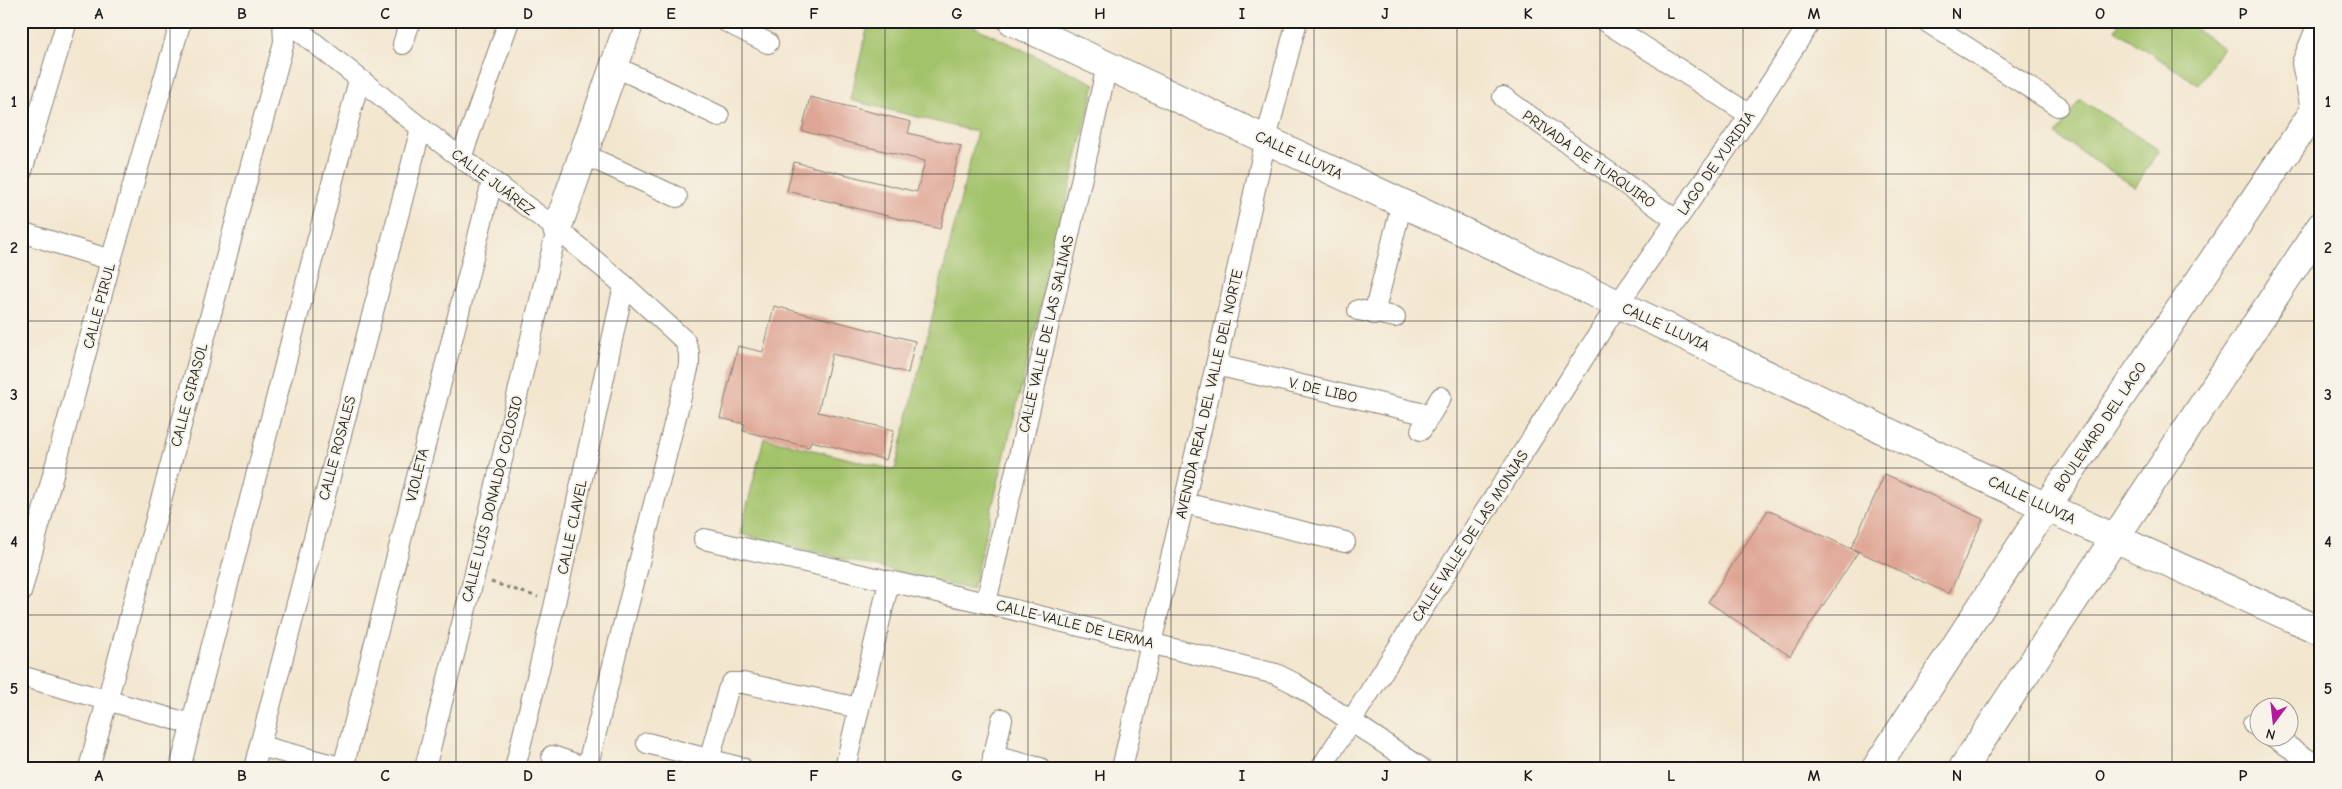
<svg xmlns="http://www.w3.org/2000/svg" width="2342" height="789" viewBox="0 0 2342 789" font-family="'Comic Neue',sans-serif">
<rect width="100%" height="100%" fill="#f7f3e8"/>
<filter id="ink" filterUnits="userSpaceOnUse"><feTurbulence type="fractalNoise" baseFrequency=".02" numOctaves="2"/><feDisplacementMap in="SourceGraphic" scale="10" xChannelSelector="R" yChannelSelector="G"/><feConvolveMatrix kernelMatrix="1 2 1 2 8 2 1 2 1" color-interpolation-filters="sRGB"/></filter>
<filter id="wash" filterUnits="userSpaceOnUse"><feTurbulence type="fractalNoise" baseFrequency=".0096" numOctaves="4" result="noise"/><feDisplacementMap in="SourceGraphic" scale="20" xChannelSelector="R" yChannelSelector="G"/><feGaussianBlur stdDeviation="1.12" result="paint"/><feColorMatrix in="noise" values="0 0 0 0 0 0 0 0 0 0 0 0 0 0 0 0 0 1.4 0 .05"/><feComposite in="paint" operator="in"/></filter>
<g filter="url(#wash)">
<rect width="100%" height="100%" fill="#f3e6cf"/>
<!-- green -->
<g fill="#a3c36b" stroke="#607044">
<path d="M869,21h93l133,63 -123,506 -232,-56 24,-96 131,32 82,-338 -127,-32z"/>
<path d="M2120,21h63l40,26 -24,38 -84,-55z"/>
<path d="M2080,99l79,51 -24,37 -79,-52z"/>
</g>
<g id="blocks">
<!-- building -->
<g fill="#dfa594">
<path d="M810,97l101,25 -3,11 53,13 -21,83 -153,-38 7,-29 123,30 8,-31 -123,-30z"/>
<path d="M774,306l141,35 -7,32 -76,-19 -14,58 76,18 -8,30 -75,-19 -2,6 -66,-16 2,-7 -25,-6 18,-72 25,6z"/>
<path d="M1885,474l98,45 -34,75 -98,-46z"/>
<path d="M1768,510l90,42 -68,104 -82,-54z"/>
</g>
</g>
</g>
<g filter="url(#ink)">
<use href="#blocks" fill-opacity="0" stroke="#888176" stroke-width="1"/>
<g fill="none" stroke-linecap="round" stroke-linejoin="round">
<defs>
<g id="street">
<path d="M287,21l134,107 136,101 67,56 61,56 4,12v12l-102,403"/>
<path d="M725,21l43,22"/>
<path d="M1604,21l146,94"/>
<path d="M1926,21l132,85"/>
<path d="M403,44l7,-23"/>
<path d="M614,66l105,50"/>
<path d="M1503,97l173,123"/>
<path d="M2312,114l-10,-51 17,-42"/>
<path d="M583,154l94,43"/>
<path d="M461,158l48,-137"/>
<path d="M21,174l46,-153"/>
<path d="M21,232l90,28"/>
<path d="M1358,310l37,7"/>
<path d="M1374,314l28,-111"/>
<path d="M1216,365l213,50"/>
<path d="M1421,430l20,-33"/>
<path d="M1184,503l161,39"/>
<path d="M704,539l282,64 290,71 18,9 127,85"/>
<path d="M21,593l90,-333 70,-239"/>
<path d="M986,603l121,-537"/>
<path d="M21,676l170,48"/>
<path d="M2253,724l7,4"/>
<path d="M2272,736l49,32"/>
<path d="M647,743l95,25"/>
<path d="M260,746l84,22"/>
<path d="M552,756l35,12"/>
<path d="M993,756l47,12"/>
<path d="M89,768l195,-726 -1,-21"/>
<path d="M180,768l179,-688"/>
<path d="M254,768l167,-640"/>
<path d="M343,768l149,-586"/>
<path d="M425,768l49,-191 83,-348"/>
<path d="M515,768l40,-165 69,-318"/>
<path d="M707,768l21,-78 4,-7h11l116,25"/>
<path d="M845,768l44,-186"/>
<path d="M991,768l11,-49"/>
<path d="M1122,768l94,-403 50,-226 31,-118"/>
<path d="M1321,768l297,-464 132,-189 61,-94"/>
</g>
<g id="secondary">
<path d="M1012,21l606,283 428,203 275,124"/>
<path d="M557,229l73,-208"/>
<path d="M1876,768l170,-261 275,-406"/>
<path d="M1963,768l358,-542"/>
</g>
</defs>
<!-- street casing -->
<use href="#street" stroke="#888176" stroke-width="22"/>
<!-- secondary casing -->
<use href="#secondary" stroke="#888176" stroke-width="30"/>
<!-- path -->
<path stroke="#888176" stroke-width="3" stroke-dasharray="4 4" stroke-linecap="butt" d="M491,582l47,15"/>
<!-- street -->
<use href="#street" stroke="#fff" stroke-width="20"/>
<!-- secondary -->
<use href="#secondary" stroke="#fff" stroke-width="28"/>
</g>
</g>
<!-- grid -->
<path fill="none" stroke="#1c1c1c" stroke-width="1" stroke-opacity="0.55" d="M170,21v747M313,21v747M456,21v747M599,21v747M742,21v747M885,21v747M1028,21v747M1171,21v747M1314,21v747M1457,21v747M1600,21v747M1743,21v747M1886,21v747M2029,21v747M2172,21v747M21,174h2300M21,321h2300M21,468h2300M21,615h2300"/>
<g text-anchor="middle" dominant-baseline="central" stroke-width="4" stroke-linejoin="round" paint-order="stroke">
<!-- street labels -->
<g font-size="15" fill="#1c1c1c" stroke="#f7f3e8">
<text transform="translate(1299 155) rotate(25)">CALLE LLUVIA</text>
<text transform="translate(1589 159) rotate(35)">PRIVADA DE TURQUIRO</text>
<text transform="translate(1716 163) rotate(-55)">LAGO DE YURIDIA</text>
<text transform="translate(493 182) rotate(37)">CALLE JUÁREZ</text>
<text transform="translate(99 306) rotate(-75)">CALLE PIRUL</text>
<text transform="translate(1666 327) rotate(25)">CALLE LLUVIA</text>
<text transform="translate(1046 334) rotate(-77)">CALLE VALLE DE LAS SALINAS</text>
<text transform="translate(1323 390) rotate(13)">V. DE LIBO</text>
<text transform="translate(1209 394) rotate(-77)">AVENIDA REAL DEL VALLE DEL NORTE</text>
<text transform="translate(189 395) rotate(-75)">CALLE GIRASOL</text>
<text transform="translate(2100 427) rotate(-56)">BOULEVARD DEL LAGO</text>
<text transform="translate(337 448) rotate(-75)">CALLE ROSALES</text>
<text transform="translate(417 475) rotate(-76)">VIOLETA</text>
<text transform="translate(492 499) rotate(-76)">CALLE LUIS DONALDO COLOSIO</text>
<text transform="translate(2032 500) rotate(25)">CALLE LLUVIA</text>
<text transform="translate(572 527) rotate(-78)">CALLE CLAVEL</text>
<text transform="translate(1470 536) rotate(-57)">CALLE VALLE DE LAS MONJAS</text>
<text transform="translate(1075 624) rotate(14)">CALLE VALLE DE LERMA</text>
</g>
</g>
<!-- margin -->
<rect width="2342" height="789" fill="none" stroke="#f7f3e8" stroke-width="55"/>
<!-- north arrow -->
<g transform="translate(2274 722) rotate(195)"><circle r="24" fill="#f7f3e8" stroke="#9f9d96"/>
<path d="M0-4L9 19L0 12L-9 19Z" fill="#b5179e"/>
<text y="-8" font-size="14" font-weight="bold" text-anchor="middle" fill="#1c1c1c">N</text>
</g>
<rect x="28" y="28" width="2286" height="734" fill="none" stroke="#1c1c1c" stroke-width="2"/>
<g font-size="16" text-anchor="middle" font-weight="bold" fill="#1c1c1c">
<text x="99" y="19">A</text>
<text x="242" y="19">B</text>
<text x="385" y="19">C</text>
<text x="528" y="19">D</text>
<text x="671" y="19">E</text>
<text x="814" y="19">F</text>
<text x="957" y="19">G</text>
<text x="1100" y="19">H</text>
<text x="1242" y="19">I</text>
<text x="1385" y="19">J</text>
<text x="1528" y="19">K</text>
<text x="1671" y="19">L</text>
<text x="1814" y="19">M</text>
<text x="1957" y="19">N</text>
<text x="2100" y="19">O</text>
<text x="2243" y="19">P</text>
<text x="14" y="107">1</text>
<text x="2328" y="107">1</text>
<text x="14" y="253">2</text>
<text x="2328" y="253">2</text>
<text x="14" y="400">3</text>
<text x="2328" y="400">3</text>
<text x="14" y="547">4</text>
<text x="2328" y="547">4</text>
<text x="14" y="694">5</text>
<text x="2328" y="694">5</text>
<text x="99" y="781">A</text>
<text x="242" y="781">B</text>
<text x="385" y="781">C</text>
<text x="528" y="781">D</text>
<text x="671" y="781">E</text>
<text x="814" y="781">F</text>
<text x="957" y="781">G</text>
<text x="1100" y="781">H</text>
<text x="1242" y="781">I</text>
<text x="1385" y="781">J</text>
<text x="1528" y="781">K</text>
<text x="1671" y="781">L</text>
<text x="1814" y="781">M</text>
<text x="1957" y="781">N</text>
<text x="2100" y="781">O</text>
<text x="2243" y="781">P</text>
</g>
</svg>
